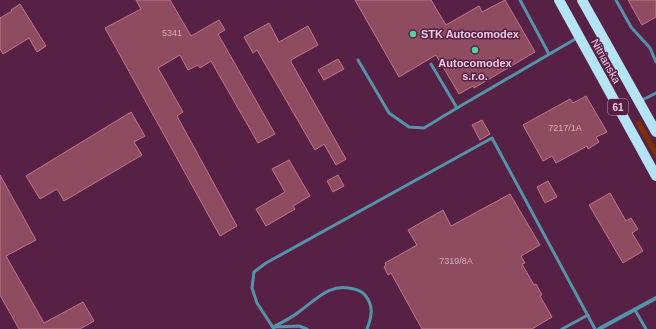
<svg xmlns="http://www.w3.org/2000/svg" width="656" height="329" viewBox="0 0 656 329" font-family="Arial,sans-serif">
<rect width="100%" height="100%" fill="#572045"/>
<!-- green -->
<path fill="#7b2e08" d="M640,120l16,28v11l-21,-37z"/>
<!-- building -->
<g fill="#8f4b5f" stroke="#c0778b">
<path d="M136,0h34l21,36 28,-16 6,10 -7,4 57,100 -17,9 -47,-82 -11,7 -2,-3 -10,5 -8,-15 -22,13 25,44 -6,4 60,110 -17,10 -115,-208 36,-19z"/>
<path d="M355,0h76l15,25 33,-19 3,6 23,-12 30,52 -61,36 -1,-2 -14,8 -23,-39 -37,22z"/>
<path d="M628,0h28v17l-14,8z"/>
<path d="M20,4l26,42 -9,6 -8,-14 -26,16 -3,-5v-31l12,-7 -1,-1z"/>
<path d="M269,23l10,19 29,-16 10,19 -27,15v2l55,97 -10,6 -12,-21 -9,6 -58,-100 -4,3 -9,-16z"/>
<path d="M338,59l6,10 -20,11 -6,-10z"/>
<path d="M586,96l21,36 -11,5 3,5 -11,7 -1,-3 -31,17 -4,-7 -9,5 -20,-36 47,-26 3,4z"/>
<path d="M131,112l14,24 -11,6 8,13 -78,46 -7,-12 -17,10 -14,-23z"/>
<path d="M482,120l8,14 -10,6 -8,-15z"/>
<path d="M289,160l21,36 -17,10 2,3 -29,17 -10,-17 29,-17 -13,-23z"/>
<path d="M0,175l36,65 -30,16 38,67 39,-21 11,19 -14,8h-61l-19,-34z"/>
<path d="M338,175l6,11 -11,6 -6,-11z"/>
<path d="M548,181l9,16 -12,6 -8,-16z"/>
<path d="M610,193l16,28 5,-3 7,11 -6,4 11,18 -20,12 -34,-58z"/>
<path d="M510,194l30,51 -19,11 4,7 -3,1 12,21 2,-1 6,11 -2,1 12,21 -20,12h-110l-31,-56 -3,2 -4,-8 2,-2 -1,-2 32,-18 -9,-15 35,-20 8,16z"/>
</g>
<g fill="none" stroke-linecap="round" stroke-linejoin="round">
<!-- lane -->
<g stroke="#5593a8" stroke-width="3">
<path d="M520,0l29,54"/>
<path d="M616,0l15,27 19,21 6,14"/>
<path d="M358,60l31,53 20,14 15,1 33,-20 120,-70"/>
<path d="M431,64l26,44"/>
<path d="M640,101l16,-8"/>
<path d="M635,310l11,19"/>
<path d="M273,327c9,-5 19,-9 27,-16 17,-12 30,-29 54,-22 5,1 7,2 11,6 9,11 7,21 2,34"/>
<path d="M275,327l24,-1 8,3"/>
<path d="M274,329l-17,-26 -5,-15 2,-16 12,-9 226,-125 103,191"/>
<path d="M562,329l26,-14"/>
</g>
<!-- street -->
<path stroke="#5593a8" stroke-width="4" d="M599,329l57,-31"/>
<!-- primary -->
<g stroke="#b4e3f4" stroke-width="10">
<path d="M559,0l97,176"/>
<path d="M582,0l74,132"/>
</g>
</g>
<!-- markers -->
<g fill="#4bd49b" stroke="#572045" stroke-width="1.5">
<circle cx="413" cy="34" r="4"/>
<circle cx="475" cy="50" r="4"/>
</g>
<g text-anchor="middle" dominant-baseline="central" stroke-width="3" stroke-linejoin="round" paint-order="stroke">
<!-- number labels -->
<g font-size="9" fill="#d7acc0">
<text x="172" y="33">5341</text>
<text x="565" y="128">7217/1A</text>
<text x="456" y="261">7319/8A</text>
</g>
<!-- shield labels -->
<rect fill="#572045" stroke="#c198b2" stroke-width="1" x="608" y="99" width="20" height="16" rx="3"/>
<g font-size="10" font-weight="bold" fill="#efcce0">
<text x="618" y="107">61</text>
</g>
<!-- poi labels -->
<g font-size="11" font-weight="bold" fill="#efcce0" stroke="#572045" text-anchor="start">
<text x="421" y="34">STK Autocomodex</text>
<text x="475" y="63" text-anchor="middle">Autocomodex<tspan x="475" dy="13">s.r.o.</tspan></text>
</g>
<!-- street labels -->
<g font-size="11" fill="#efcce0" stroke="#572045">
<text transform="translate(606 61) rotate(61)">Nitrianska</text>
</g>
</g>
</svg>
